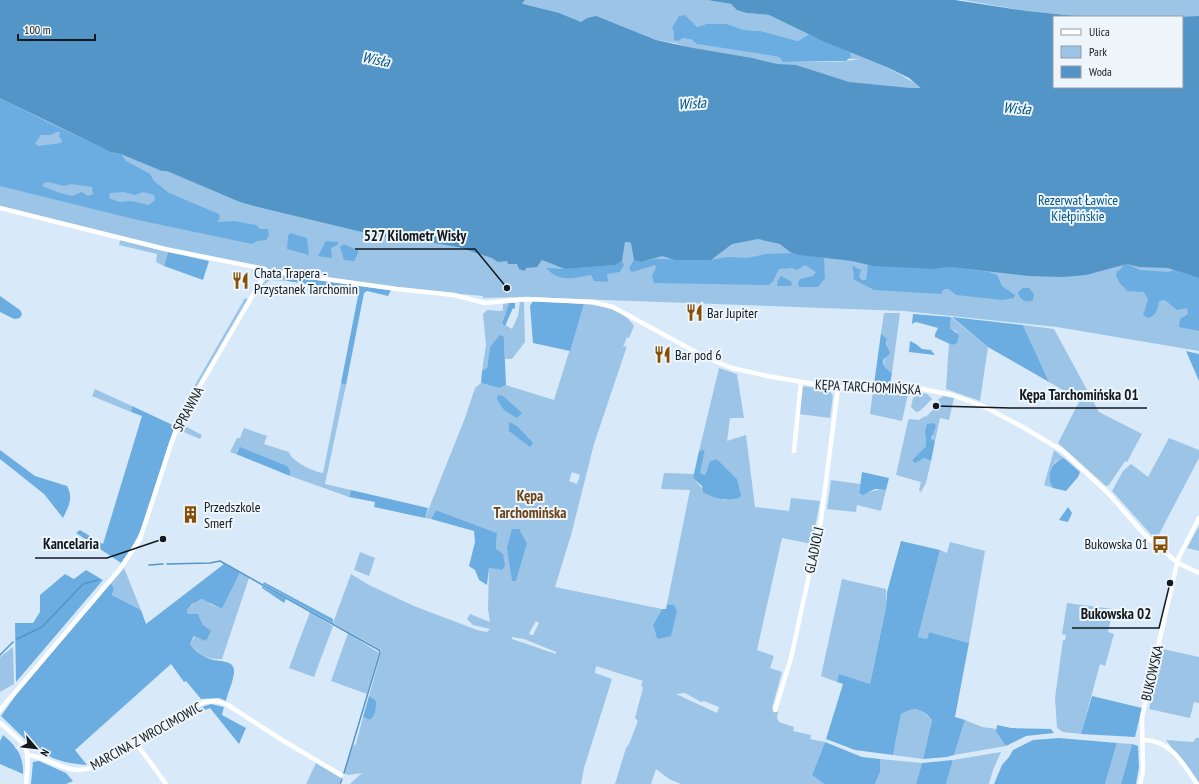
<svg xmlns="http://www.w3.org/2000/svg" width="1199" height="784" viewBox="0 0 1199 784" font-family="'PT Sans Narrow',sans-serif">
<rect width="100%" height="100%" fill="#d8eafa"/>
<!-- green -->
<g fill="#9bc4e7" fill-rule="evenodd">
<path d="M0,0l397,100 657,-13h128v-70h-114l-1,-2 -40,-4 -64,-11h236v351l-142,-24 -153,-16 -382,-14 -39,1v-2l-69,-6 -117,-16 -90,-15 -207,-52z"/>
<path d="M465,0h242l24,4 16,9 22,2 40,19 -11,7 -37,-10 -17,-1 -17,-6h-21l-9,3 -9,-7 -14,12 5,9 4,-3 9,2 6,4 81,13 4,5h56l21,-3h-10v-7l39,16 36,21 -47,1 -150,-29 -53,-18 -19,-3 -21,-8z"/>
<path d="M120,240l48,12 -4,14 -8,-4 1,-8 -38,-9z"/>
<path d="M275,274l13,2 -1,5 -17,-1 -9,7 5,-8z"/>
<path d="M245,298l3,2 -66,113 -2,-2z"/>
<path d="M520,302h4l1,40 -13,17h-7l-1,-19 -14,7 -3,21 -5,3 4,-26 -3,-31 4,-4 13,1 3,-1v-6l6,-1 -7,20 10,6 6,-13z"/>
<path d="M584,304c19,2 39,5 50,22l-5,12 -2,-1 -4,10 4,-1 -33,98 -23,91 -16,52 107,22 -9,16 4,14 17,-34 -7,-1 23,-114 -29,-1 3,-16 30,1 -1,4 16,18 17,4 11,-21 -20,-20 -7,2 -5,14 -6,-2 6,-24 -6,2 20,-83 18,6 7,44h-14l-3,23 19,-6 9,72 34,4 2,-13 29,3 -8,43 -30,-6 -25,112 17,6 -4,12 12,4 -10,36 6,4 -1,6 2,4 15,5 -1,4 18,4 -1,4 15,3 -13,33 12,9h-143l-12,-5 -13,-10 -5,15h-36l11,-36 3,-4 9,-23 -3,-3 8,-30 -2,-3 2,-4 -47,-15 -1,7 17,6 -28,89 -3,16h-231l12,-11 -14,2 -4,-2 9,-27 3,-2 7,-27 7,3c6,-5 6,-11 5,-19l-6,-5 12,-43 -1,-4 -47,-26 18,-49 18,11 45,21 63,24 10,2 3,-3 -17,-4 -6,-6 3,-5 20,8 -2,-13 1,-41 13,2 -6,-21 1,-16 -61,-23 -5,9 -6,-1 40,-100 10,-30 6,-5 18,5 7,-3 48,15zM572,472l8,3 -3,9 -8,-3zM527,544l-11,37h-4l-1,-15zM536,621l3,2 -6,12h-2l-2,-2zM512,637l12,2 32,13v2l-44,-15zM685,693l16,9 3,-1 15,6 -2,6 -41,-19z"/>
<path d="M884,313h16l-8,60c-15,-10 -5,-11 -5,-24 0,-4 -1,-6 0,-10l-6,-6z"/>
<path d="M951,317l37,30 -8,54 -34,-12 3,-46 3,2 5,-13 -7,-4z"/>
<path d="M1023,325l31,4 45,83 43,22 -15,28 -2,-1 -16,24 -3,1 -48,-43 22,-43 -31,-18z"/>
<path d="M341,383l5,2 -21,99 26,6 -2,7 -59,-21v-5l-52,-22 -2,5 -6,-2 7,-14h3l4,-10 23,8 -3,8 25,8c2,9 25,20 34,21z"/>
<path d="M802,386l27,4 4,6 -3,22 -31,-4z"/>
<path d="M95,389l37,17 -1,6 -39,-16z"/>
<path d="M873,391h32l3,3 -6,27 -32,-7z"/>
<path d="M922,391l-1,2 6,1 5,5 -12,12 -4,1 -5,-5c2,-8 2,-14 11,-16z"/>
<path d="M943,396l11,2 -5,22 -9,-2 -5,23 -4,-1 2,-4 -8,-4 1,14 -14,14 12,-2 7,3 -5,22 -5,9 -2,-2 2,-8 -25,-7 12,-54 1,-2 10,1 6,-4 1,1 14,-15 -2,-2z"/>
<path d="M181,424l21,11 -2,4 -21,-9z"/>
<path d="M1169,438l30,12v8l-43,82 -44,-49 11,-20 8,-7 17,13z"/>
<path d="M1054,450l10,8 -8,3c-7,8 -9,18 -3,27l-9,-3z"/>
<path d="M831,480l29,4 -1,11c12,-2 14,-6 27,-5l-5,21 -24,-6 -1,7 -29,-3z"/>
<path d="M1199,526v25l-12,-3z"/>
<path d="M950,542l35,9 -16,92 -40,-11 -2,7 -9,-2 22,-87 7,3z"/>
<path d="M360,552l15,6 -6,18 -15,-6z"/>
<path d="M124,568l17,42 -29,-15 2,-6 -3,-6z"/>
<path d="M240,573l9,5 -27,81c-13,1 -23,-4 -32,-15l13,-19 -5,-11h-10l-1,-4c5,-6 11,-11 19,-11l4,5 12,5z"/>
<path d="M842,579l44,10v18l-16,77 -30,-9 -3,7 -16,-6z"/>
<path d="M1067,603l46,6 -5,23 6,2 -9,32 -5,-2 -19,70 -18,-2 -6,-4 -2,-30 8,-58h2l1,-5 -4,-1z"/>
<path d="M310,612l23,14 -19,51 -25,-9z"/>
<path d="M348,633l31,20 -12,41 -36,-13z"/>
<path d="M13,647l1,37 -14,8v-35z"/>
<path d="M1163,649l36,8v46l-5,-1 -4,16 -41,-9z"/>
<path d="M910,709l11,1 11,10 -9,39 -30,-4 8,-42z"/>
<path d="M965,720l17,7 15,2 -1,3 10,14 -52,9z"/>
<path d="M1196,738h3v46l-33,-44 27,2z"/>
<path d="M1117,743l15,1 -11,40h-16z"/>
<path d="M1001,752l-8,18 -4,14h-43l7,-24z"/>
<path d="M880,759l42,4 -6,21h-41l5,-12z"/>
<path d="M316,763l25,15 -2,6h-33z"/>
</g>
<!-- forest -->
<g fill="#6cade1" fill-rule="evenodd">
<path d="M685,15l12,12 9,-3h21l17,6 17,1 37,10 11,-7 41,18 1,5 -5,4 -63,1 -4,-5 -82,-13 -5,-4 -9,-2 -4,3 -5,-1v-8l-2,-4 7,-12z"/>
<path d="M0,98l53,27 61,28 7,1 5,7 24,13 4,7 15,12 50,21 1,4 -3,4 17,-1 22,4 4,4h8l1,6 -3,5 -9,1 -5,3 -114,-24 -138,-34zM56,132h4l-1,5 3,3 -1,3 -23,3 -3,-3 6,-8h10zM48,182l16,4 7,-2 21,3 1,7 -5,2 -6,-4 -10,4 -12,-3 -18,-7 2,-3zM124,192l11,3 8,-3 11,3 1,5 -6,5 -18,-4 -12,1 -10,-4 1,-5z"/>
<path d="M290,233l17,5 2,17 -22,-6 1,-13z"/>
<path d="M326,241l13,1 -2,3 -6,3 1,10 -14,-2z"/>
<path d="M344,244l15,7 -5,10 -10,-1 -4,-13z"/>
<path d="M168,252l41,9 -6,19 -39,-14z"/>
<path d="M793,253l31,5 1,20 -7,9h-19l-1,-4 2,-4 13,-3 3,-4 -11,-7 -8,5 -5,-2 -13,1 -6,12 -4,4 -115,-2 -2,-7 4,-8 -1,-3 -23,7 -3,-4 5,-8 7,2 14,-3 55,1 18,-3 19,1 19,-4z"/>
<path d="M622,261l2,4 -4,7 -13,2 1,8 -14,-1 -3,-6c-18,3 -31,8 -45,-7l19,1 50,-4z"/>
<path d="M1124,264h3l13,6 28,2 6,-2 25,8v53l-20,-4 1,-8 8,-5 -1,-6 -10,2 -12,-10 -6,1c-1,8 -3,15 -11,17l-5,-3 5,-15 -4,-8 -17,-1 -4,-5 -2,-1 -5,-9 1,-5 3,-1z"/>
<path d="M868,265l64,4 18,-2 39,5 8,3 5,11 13,9 -1,3 -12,2 -46,-5 -7,-6h-5l-3,5 -67,-4 -21,-11 1,-5 -2,-8 9,4 -2,7 3,3h4z"/>
<path d="M288,276l103,14 -3,6 -21,-5 -3,2 -18,92 -5,-2 17,-87 -11,-6 -60,-9z"/>
<path d="M781,276l11,6 -1,4h-14l1,-6z"/>
<path d="M1023,288h6l5,6 -1,6c-7,4 -14,-1 -15,-8z"/>
<path d="M0,296l20,14 2,4 -2,4 -6,1 -14,-7z"/>
<path d="M533,301l51,3 -14,47 -37,-8 -3,-37z"/>
<path d="M509,303h6v6l-2,-1 -8,18 -3,-3z"/>
<path d="M913,314l38,3 -1,11 9,7 -2,8 -5,2 -17,-8v-3l3,-6 -22,-6 -4,2z"/>
<path d="M952,317l71,8 26,57 -61,-35z"/>
<path d="M881,333l6,6 -1,5 4,9c-1,2 -3,3 -5,5 -6,6 3,12 7,15l-2,11h-16z"/>
<path d="M500,335l3,1 1,4 2,45 -7,3 -18,-5 1,-12 5,-3 3,-21z"/>
<path d="M910,341l6,3 6,5 9,1 4,5 -26,-3z"/>
<path d="M1186,351l13,3v27z"/>
<path d="M498,395l5,1 19,17 -5,5 -13,-8 -7,-11z"/>
<path d="M132,406l43,20c-18,45 -23,98 -54,137l-45,-30 4,-3 23,14 39,-128 -11,-4z"/>
<path d="M509,422l8,4 16,17 -3,4 -21,-16z"/>
<path d="M934,423l2,3 -5,13 4,2 -4,20 -7,-3 -9,5 -3,-3 14,-14 -1,-14 2,-8z"/>
<path d="M240,447l47,19 3,5v5l-54,-22z"/>
<path d="M705,449l-5,24 5,2 5,-14 7,-2 20,20 4,16 -2,3c-14,3 -25,1 -36,-6l-1,-6 -9,-8 6,-27z"/>
<path d="M0,450l35,26 32,10c7,13 1,21 -4,32l-19,-24 -44,-35z"/>
<path d="M1064,458l16,14 -2,5 -12,14 -13,-3c-8,-12 -2,-26 11,-30z"/>
<path d="M862,472l27,6 -3,12 -11,-1 -12,6 -4,-1z"/>
<path d="M351,490l77,18 -3,10 -51,-11 1,-5 -26,-5z"/>
<path d="M1068,507l4,6 -4,9 -9,-2z"/>
<path d="M436,510l61,23 -1,16 7,5 2,12 -3,4 -13,-2 -2,17 -8,-5 -4,-10 -6,-4 6,-24 -1,-11 -43,-12z"/>
<path d="M512,529h7l8,15 -11,37h-4l-5,-33z"/>
<path d="M901,541l39,9 -22,87 9,2 2,-7 40,11 -14,74 10,3 -11,35 -7,2 -24,2 9,-39c-10,-12 -18,-14 -31,-6l-8,41 -38,-5 -29,-11 17,-55 -6,-2 2,-8 31,10 16,-77 1,-15z"/>
<path d="M224,564l16,9 -18,36 -20,-10 -10,5 -5,6 1,4h10l5,11 8,6 -5,10 -12,-5 -4,8c6,8 11,11 20,15 8,3 26,0 24,14 -1,9 -6,19 -8,28l-7,-3 -18,1 -15,-18 -2,1 -13,-18 -96,86 12,15c-45,-3 -55,-20 -86,-49l15,-21 95,-112 3,6 -2,6 29,15 5,14z"/>
<path d="M86,570l17,10 -87,102 -1,-59h18l7,-11v-17l25,-21 9,5z"/>
<path d="M264,582l69,37v4l-70,-39z"/>
<path d="M262,586l24,13 -2,4 -22,-15z"/>
<path d="M667,604l7,1 3,6 -6,25 -14,3 -4,-14 9,-16h4z"/>
<path d="M369,696l7,5c0,8 0,14 -6,19l-7,-3z"/>
<path d="M1092,696l50,12 -7,29 -54,-3z"/>
<path d="M211,704l13,3 -2,8 24,13 -7,16 -29,-36 -13,5 -1,-4z"/>
<path d="M997,725l14,3 40,1 3,4 -28,3 -20,10 -10,-14z"/>
<path d="M3,735c13,11 21,21 20,39l-23,-10v-23z"/>
<path d="M1059,738l58,5 -12,41h-111l8,-19 7,-8 4,-7 20,-10z"/>
<path d="M825,742l37,15 18,2v13l-5,12h-51l-12,-9z"/>
<path d="M1132,744l6,2 1,21 -3,17h-15z"/>
<path d="M953,760l-7,24h-30l6,-21z"/>
<path d="M39,761l27,12 7,8 -7,3h-35l2,-22z"/>
</g>
<!-- water -->
<path fill="#5495c7" d="M0,0h525l-3,3 1,1 36,9 22,9 6,-4 9,-2 60,24 37,8 59,10 25,6 19,1 53,17 61,6h11l-12,-10 -20,-10 -64,-26 -56,-27 -22,-2 -10,-3 -6,-6 -24,-4h248l72,11 59,6h-32v70h128v-70h-4l21,-1v262l-31,-10 -29,-1 -12,-3 -41,11 -23,2 -34,-1 -79,-9 -18,2 -59,-3 -21,-5 -52,-6 -10,-3 -10,-8 -22,-5 -26,5 -21,16h-36l-13,-4 -21,6 -7,-2 -3,-17 -3,-1h-3l-3,19 -7,4 -50,4 -23,-9 -5,7 -11,1 -1,3 -6,-2 -2,-5h-9l-1,-3 -9,1 -6,-4 -34,-11 -53,-9 -22,-1 -125,-30 -18,-5 -73,-31h-5l-41,-17 -10,-2 -111,-54z"/>
<g fill="none" stroke-linecap="round" stroke-linejoin="round">
<!-- stream -->
<g stroke="#5495c7" stroke-width="1.5">
<path d="M167,564l43,-1 10,-2 159,89 1,3 -36,120"/>
<path d="M149,565l14,-1"/>
<path d="M17,639l25,-12 41,-43 15,-4"/>
<path d="M0,655l13,-13"/>
<path d="M340,784l2,-5"/>
</g>
<!-- street -->
<g stroke="#fff" stroke-width="4.5">
<path d="M0,208l165,41 100,20 4,4"/>
<path d="M794,451l7,-69"/>
<path d="M0,710l120,-141 20,-30 31,-95 10,-26 80,-137 8,-8 6,-1 122,17 57,6 31,8 41,-4 67,3 20,5 92,50 27,11 35,8 65,11 91,2 29,6 31,11 38,20 42,25 45,42 36,41 17,15 17,14 21,10"/>
<path d="M775,710l16,-52 30,-138 17,-132"/>
<path d="M0,723c29,25 30,22 26,61"/>
<path d="M1142,740c28,-1 41,23 55,44"/>
<path d="M136,743l30,41"/>
<path d="M29,755c23,4 41,22 65,12l110,-65 13,-1 11,4 54,35 59,35"/>
<path d="M1140,784l3,-12 -1,-55 36,-158 21,-41"/>
</g>
</g>
<!-- icons -->
<defs>
<symbol id="restaurant-bare" viewBox="-9 -9 18 18"><path d="M-5-6h1v4h1v-4h1v4h1v-4h1v5L-1.5 .5V6h-2V.5L-5-1ZM5-6V6H3V1.5H1.5Q1.5-4 5-6Z" fill="#884f04" stroke="#eef6fc" stroke-width="2.5" paint-order="stroke"/></symbol>
<symbol id="building-bare" viewBox="-9 -9 18 18"><path d="M-4-6H4V6H1V3H-1V6H-4ZM-2.5-4.3h1.7v1.8h-1.7ZM.8-4.3h1.7v1.8H.8ZM-2.5-1h1.7V.8h-1.7ZM.8-1h1.7V.8H.8Z" fill="#884f04" stroke="#eef6fc" stroke-width="2.5" paint-order="stroke"/></symbol>
<symbol id="bus-bare" viewBox="-9 -9 18 18"><path d="M-5-6H5V4H4V6H2V4H-2V6H-4V4H-5ZM-3.5-4V0h7V-4ZM-3.5 1.2v1.5H-2V1.2ZM2 1.2v1.5H3.5V1.2Z" fill="#884f04" stroke="#eef6fc" stroke-width="2.5" paint-order="stroke"/></symbol>
</defs>
<g fill-rule="evenodd">
<use href="#restaurant-bare" x="228" y="268" width="25" height="25"/>
<use href="#restaurant-bare" x="682" y="300" width="25" height="25"/>
<use href="#restaurant-bare" x="650" y="342" width="25" height="25"/>
<use href="#building-bare" x="178" y="502" width="25" height="25"/>
<use href="#bus-bare" x="1148" y="532" width="25" height="25"/>
</g>
<g text-anchor="middle" dominant-baseline="central" stroke-width="4" stroke-linejoin="round" paint-order="stroke">
<!-- park labels -->
<g font-size="14" fill="#075788" stroke="#eef6fc">
<text x="1078" y="200">Rezerwat Ławice<tspan x="1078" dy="16">Kiełpińskie</tspan></text>
</g>
<!-- poi labels -->
<g font-size="14" fill="#131a1f" stroke="#eef6fc" text-anchor="start">
<text x="254" y="273">Chata Trapera -<tspan x="254" dy="16">Przystanek Tarchomin</tspan></text>
<text x="707" y="313">Bar Jupiter</text>
<text x="675" y="355">Bar pod 6</text>
<text x="204" y="507">Przedszkole<tspan x="204" dy="16">Smerf</tspan></text>
<text x="1148" y="544" text-anchor="end">Bukowska 01</text>
</g>
<!-- street labels -->
<g font-size="14" fill="#131a1f" stroke="#eef6fc">
<text transform="translate(868 387) rotate(3)">KĘPA TARCHOMIŃSKA</text>
<text transform="translate(188 409) rotate(-62)">SPRAWNA</text>
<text transform="translate(814 550) rotate(-78)">GLADIOLI</text>
<text transform="translate(1152 673) rotate(-77)">BUKOWSKA</text>
<text transform="translate(146 736) rotate(-29)">MARCINA Z WROCIMOWIC</text>
</g>
<!-- water labels -->
<g font-size="15" font-style="italic" fill="#005282" stroke="#eef6fc">
<text transform="translate(376 59) rotate(11)">Wisła</text>
<text transform="translate(692 103) rotate(-4)">Wisła</text>
<text transform="translate(1017 108) rotate(4)">Wisła</text>
</g>
<!-- neighbourhood labels -->
<g font-size="15" font-weight="bold" fill="#6b4318" stroke="#eef6fc">
<text x="530" y="495">Kępa<tspan x="530" dy="17">Tarchomińska</tspan></text>
</g>
</g>
<!-- callouts -->
<path fill="none" stroke="#131a1f" stroke-width="1.5" d="M507 288L475 249H355M936 406L1011 408H1147M163 539L107 558H35M1170 583L1159 628H1072"/>
<g fill="#131a1f" stroke="#eef6fc" stroke-width="1.5">
<circle cx="507" cy="288" r="4"/>
<circle cx="936" cy="406" r="4"/>
<circle cx="163" cy="539" r="4"/>
<circle cx="1170" cy="583" r="4"/>
</g>
<g font-size="15" text-anchor="middle" font-weight="bold" fill="#131a1f" stroke="#eef6fc" stroke-width="4" stroke-linejoin="round" paint-order="stroke">
<text x="415" y="241">527 Kilometr Wisły</text>
<text x="1079" y="400">Kępa Tarchomińska 01</text>
<text x="71" y="549">Kancelaria</text>
<text x="1116" y="619">Bukowska 02</text>
</g>
<!-- legend -->
<rect x="1053" y="16" width="130" height="72" fill="#eef6fc" stroke="#969ea4"/>
<rect x="1061" y="29" width="20" height="6" fill="#ffffff" stroke="#969ea4"/>
<text x="1089" y="36" font-size="12" fill="#131a1f">Ulica</text>
<rect x="1061" y="46" width="20" height="12" fill="#9bc4e7" stroke="#969ea4"/>
<text x="1089" y="56" font-size="12" fill="#131a1f">Park</text>
<rect x="1061" y="66" width="20" height="12" fill="#5495c7" stroke="#969ea4"/>
<text x="1089" y="76" font-size="12" fill="#131a1f">Woda</text>
<!-- north arrow -->
<g transform="translate(36 748) rotate(118)" stroke="#eef6fc" stroke-width="3" paint-order="stroke">
<path d="M0-3L7 15L0 10L-7 15Z" fill="#131a1f"/>
<text y="-6" font-size="11" font-weight="bold" text-anchor="middle" fill="#131a1f">N</text>
</g>
<!-- scale -->
<path d="M18 34v6h77v-6" fill="none" stroke="#131a1f" stroke-width="2"/>
<text x="24" y="34" font-size="12" fill="#131a1f" stroke="#eef6fc" stroke-width="3" paint-order="stroke">100 m</text>
</svg>
